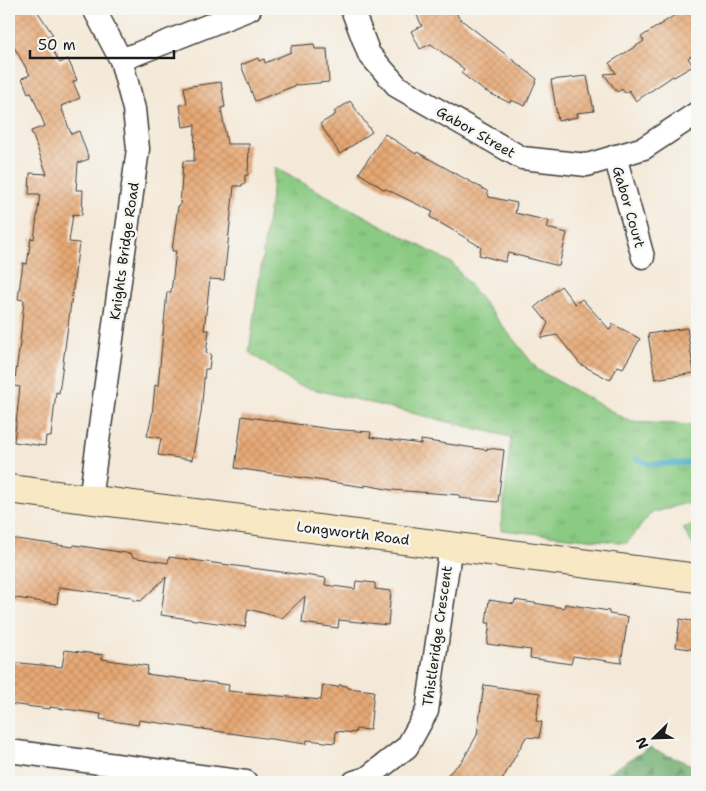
<svg xmlns="http://www.w3.org/2000/svg" width="706" height="791" viewBox="0 0 706 791" font-family="'Shantell Sans',sans-serif">
<defs>
<pattern id="grass-tufts" width="24" height="20" patternUnits="userSpaceOnUse" patternTransform="scale(1.25)"><rect width="24" height="20" fill="#8aca82"/><path d="M3 7l-1-3M5 7V3M7 7l1-3M15 17l-1-3M17 17v-4M19 17l1-3" fill="none" stroke="#76ad70"/></pattern>
<pattern id="forest-firs" width="22" height="20" patternUnits="userSpaceOnUse" patternTransform="scale(1.25)"><rect width="22" height="20" fill="#6fae70"/><path d="M5 1l3.5 6h-7zM16 11l3.5 6h-7z" fill="#5a8d5b"/></pattern>
<pattern id="building-cross-hatch" width="8" height="8" patternUnits="userSpaceOnUse" patternTransform="scale(1.25)"><rect width="8" height="8" fill="#e6a874"/><path d="M0 0l8 8M0 8l8-8" fill="none" stroke="#c59064"/></pattern>
</defs>
<rect width="100%" height="100%" fill="#f6f6f2"/>
<filter id="ink" filterUnits="userSpaceOnUse"><feTurbulence type="fractalNoise" baseFrequency=".02" numOctaves="2"/><feDisplacementMap in="SourceGraphic" scale="10" xChannelSelector="R" yChannelSelector="G"/><feConvolveMatrix kernelMatrix="1 2 1 2 8 2 1 2 1" color-interpolation-filters="sRGB"/></filter>
<filter id="wash" filterUnits="userSpaceOnUse"><feTurbulence type="fractalNoise" baseFrequency=".0096" numOctaves="4" result="noise"/><feDisplacementMap in="SourceGraphic" scale="20" xChannelSelector="R" yChannelSelector="G"/><feGaussianBlur stdDeviation="1.12" result="paint"/><feColorMatrix in="noise" values="0 0 0 0 0 0 0 0 0 0 0 0 0 0 0 0 0 1.4 0 .05"/><feComposite in="paint" operator="in"/></filter>
<g filter="url(#wash)">
<rect width="100%" height="100%" fill="#f4e9d8"/>
<!-- grass -->
<g fill="url(#grass-tufts)" stroke="#53734f">
<path d="M275,168l177,95 86,107 93,52 66,3v75l-46,13 -24,30 -126,-13 10,-93 -215,-52 -47,-33z"/>
<path d="M697,523v29l-14,-24z"/>
</g>
<!-- forest -->
<path fill="url(#forest-firs)" stroke="#466546" d="M649,748l48,19v15h-104z"/>
<g fill="none" stroke-linecap="round" stroke-linejoin="round">
<!-- stream -->
<path stroke="#4caecb" stroke-width="5.5" d="M636,459l13,5 48,-1"/>
</g>
<g id="blocks">
<!-- building -->
<g fill="url(#building-cross-hatch)">
<path d="M9,9h27l17,26 -7,4 14,24 8,-4 9,21 -4,2 7,16 -19,8 10,28 8,-3 10,28 -11,4 -2,27h7l-1,25 -9,-1 -4,28 10,1 -20,150 -3,-1 -5,45 -5,-1 -1,10 -31,-4 6,-55 -6,-1 6,-43 4,-43 -6,-1 5,-36 4,1 4,-26 3,1 6,-45h-11l1,-21 17,1 -16,-43 14,-5 -14,-34 -3,1 -6,-15 8,-3 -21,-37z"/>
<path d="M414,9h40l5,9 78,61 -12,27 -14,-6 -1,3 -27,-13 -22,-17 3,-4 -33,-25 -11,5 -9,-18 11,-5z"/>
<path d="M671,9h26v43l-9,6 5,8 -19,11 -1,-1 -37,25 -7,-11 -4,3 -3,-4 -5,3 -13,-18 12,-1 -7,-10 35,-22 -3,-4 34,-22z"/>
<path d="M314,44l1,5h12l2,33 -32,3 -42,16 -14,-36 17,-7 1,3 5,-2 1,4 26,-11v-6z"/>
<path d="M587,76l7,35 -17,2 1,4 -20,4 -7,-41z"/>
<path d="M221,82l4,25 -4,1 6,36h22l-1,31h-3v9h-3v2h-8l-10,94 -14,-1 -6,51h5l-3,23 5,1 -2,15h-4l-4,44 -9,47 -34,-5 3,-17 -14,-2 5,-21 3,-30 3,1 9,-94h4l5,-41h-4l6,-45h2l3,-45h11l1,-36 -12,2 -3,-22 7,-1 -3,-17z"/>
<path d="M350,101l22,31 -32,22 -20,-30 16,-10 -2,-2z"/>
<path d="M385,134l31,20 1,-2 70,39 2,6 28,6 -2,10 34,8 -2,7 20,5 -8,33 -51,-13 -3,9 -26,-7 2,-8 -51,-30 3,-5 -47,-23 -1,1 -26,-17z"/>
<path d="M561,286l14,18 7,-5 28,31 3,-6 27,15 -17,29 -5,-2 -8,14 -30,-16 -23,-29 -16,3 7,-15 -13,-16z"/>
<path d="M687,328l7,45 -39,6 -7,-45z"/>
<path d="M242,416l88,13 41,3 -1,5 51,7v-4l66,10v-2l17,2 -6,52 -39,-4 1,-3 -68,-5 -27,-5v2l-130,-19z"/>
<path d="M9,538l64,9 1,-2 20,3 38,6v3l36,6 1,-6 157,21 -1,7 30,4 1,-8 19,2v6l16,2 -3,34 -49,-5 -1,8 -36,-5 3,-27 -23,22 -34,-9 -3,18 -84,-12 5,-38 -25,24 -8,-1 -2,-3 -72,-10 -2,17 -48,-7z"/>
<path d="M489,600l25,4 1,-4 49,8 1,-4 44,7v3l19,3 -7,46 -48,-7 -2,8 -41,-6 1,-8 -44,-6 3,-21h-4z"/>
<path d="M680,619l17,3v28l-21,-3z"/>
<path d="M65,650l38,5 -1,4 46,7 -2,8 83,11 -1,6 93,9 2,-15 15,2 1,-2 8,1 1,2 26,3 -4,39 -14,-1 -1,4 -19,-2 -1,12 -28,-3 -1,4 -167,-24 -1,5 -38,-6 1,-5 -51,-7v2l-41,-5v-42l53,5z"/>
<path d="M484,685l56,8 -4,28 6,1 -3,16 -13,-1 -25,45h-61l23,-22 14,-25z"/>
</g>
</g>
</g>
<g filter="url(#ink)">
<use href="#blocks" fill-opacity="0" stroke="#3c3b38" stroke-width="1"/>
<g fill="none" stroke-linecap="round" stroke-linejoin="round">
<defs>
<g id="street">
<path d="M352,9l17,45 29,33 124,71 65,7 57,-17 53,-35"/>
<path d="M121,60l129,-51"/>
<path d="M615,156l28,101"/>
<path d="M90,500l48,-351 -4,-40 -13,-49 -27,-51"/>
<path d="M9,751l237,31"/>
<path d="M354,782l13,-4 40,-31 20,-36 24,-166"/>
</g>
<path id="secondary" d="M9,489l688,89"/>
</defs>
<!-- street casing -->
<use href="#street" stroke="#3c3b38" stroke-width="25"/>
<!-- secondary casing -->
<use href="#secondary" stroke="#3c3b38" stroke-width="30"/>
<!-- street -->
<use href="#street" stroke="#fff" stroke-width="22"/>
<!-- secondary -->
<use href="#secondary" stroke="#f8e8c3" stroke-width="28"/>
</g>
</g>
<g text-anchor="middle" dominant-baseline="central" stroke-width="5" stroke-linejoin="round" paint-order="stroke">
<!-- street labels -->
<g font-size="14" fill="#1c1c1c" stroke="#f6f6f2">
<text transform="translate(476 132) rotate(30)">Gabor Street</text>
<text transform="translate(629 207) rotate(74)">Gabor Court</text>
<text transform="translate(124 251) rotate(-82)">Knights Bridge Road</text>
<text transform="translate(353 533) rotate(7)">Longworth Road</text>
<text transform="translate(437 636) rotate(-82)">Thistleridge Crescent</text>
</g>
</g>
<!-- margin -->
<rect width="706" height="791" fill="none" stroke="#f6f6f2" stroke-width="30"/>
<!-- north arrow -->
<g transform="translate(654 738) rotate(247)" stroke="#f6f6f2" stroke-width="4" paint-order="stroke">
<path d="M0-4L9 19L0 12L-9 19Z" fill="#1c1c1c"/>
<text y="-8" font-size="14" font-weight="bold" text-anchor="middle" fill="#1c1c1c">N</text>
</g>
<!-- scale -->
<path d="M30 50v8h144v-8" fill="none" stroke="#1c1c1c" stroke-width="2.5"/>
<text x="38" y="50" font-size="15" fill="#1c1c1c" stroke="#f6f6f2" stroke-width="4" paint-order="stroke">50 m</text>
</svg>
